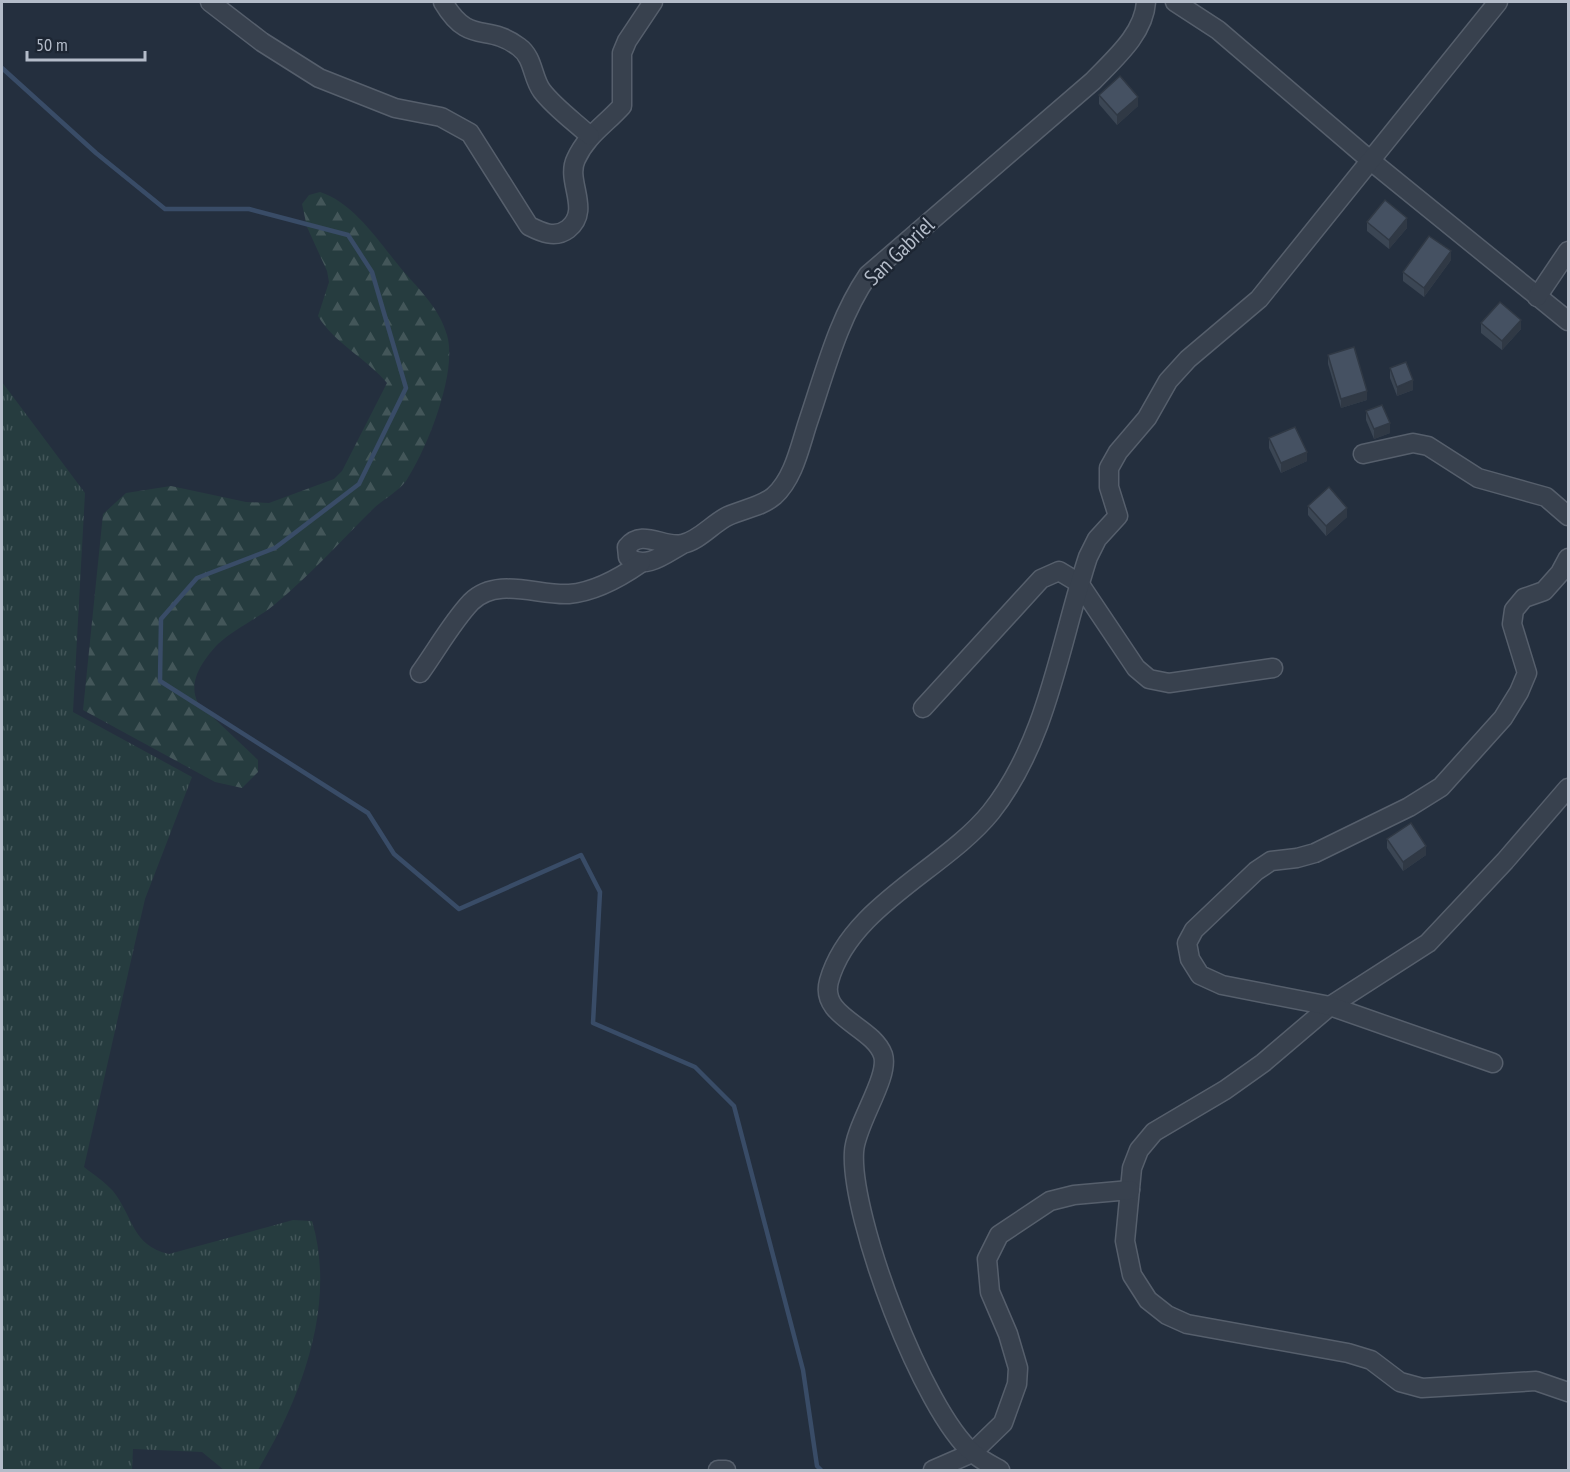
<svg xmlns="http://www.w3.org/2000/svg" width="1570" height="1472" viewBox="0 0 1570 1472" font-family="'PT Sans Narrow',sans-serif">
<defs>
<pattern id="grass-tufts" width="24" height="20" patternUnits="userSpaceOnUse" patternTransform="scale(1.5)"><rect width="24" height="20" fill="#263c3f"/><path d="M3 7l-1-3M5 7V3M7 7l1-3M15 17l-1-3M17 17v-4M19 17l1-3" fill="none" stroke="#435659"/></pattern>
<pattern id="forest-firs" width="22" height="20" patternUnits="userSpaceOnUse" patternTransform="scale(1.5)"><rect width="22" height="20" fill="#263c3f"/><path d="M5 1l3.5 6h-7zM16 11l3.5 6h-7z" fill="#435659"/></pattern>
</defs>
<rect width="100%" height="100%" fill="#242f3e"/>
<!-- grass -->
<path fill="url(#grass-tufts)" d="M2,382l83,111 -12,219 119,65 -47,122 -61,268c9,7 21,15 29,24 20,25 19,55 56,63l124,-34 19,1c25,84 -11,177 -54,249h-34l-22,-18 -69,-3 -1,21h-130z"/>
<!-- forest -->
<path fill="url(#forest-firs)" d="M320,192c35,11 61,53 84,80 17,19 36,38 43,63 11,37 -20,114 -41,146 -8,11 -24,19 -34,29 -32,32 -63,66 -98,95 -17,14 -40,24 -56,39 -15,16 -31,38 -20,59l60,57v12l-16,16 -27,-6 -132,-72 20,-196 23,-21 45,-7 75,16 23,1 65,-24 8,-8 45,-88c-20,-24 -54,-41 -69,-67l11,-34 -2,-11 -20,-44 -5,-23 7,-9z"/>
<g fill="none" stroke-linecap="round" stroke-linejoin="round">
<!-- stream -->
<path stroke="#394c67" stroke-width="4.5" d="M2,68l94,85 69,56h84l99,26 24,37 34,116 -47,96 -84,64 -78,30 -36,41 -1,62 208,132 26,41 65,55 122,-54 19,37 -7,131 102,44 39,39 69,264 14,96 4,4"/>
<defs>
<g id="minor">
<path d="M210,2l52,40 57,36 76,30 46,9 29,16 59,93c12,6 26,13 39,3 24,-19 -3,-48 8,-70 10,-23 30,-35 46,-53v-53l5,-12 26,-39"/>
<path d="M443,2c27,45 43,20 76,45 15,11 13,31 23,44 13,17 33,31 48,45"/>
<path d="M1175,2l43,28 153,131 197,160"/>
<path d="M1537,297l31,-46"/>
<path d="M1363,454l50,-11 15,3 50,32 68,19 22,19"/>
<path d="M683,544c-17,9 -37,27 -55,13l-1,-10c15,-19 36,1 55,-3 17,-3 31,-21 46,-28 15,-7 33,-9 46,-20 20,-18 26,-50 34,-74 17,-50 30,-103 60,-147l225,-194c21,-22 51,-47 53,-79"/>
<path d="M420,673c16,-22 32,-51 51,-71 26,-26 67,-6 98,-8 25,-2 52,-17 72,-31"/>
<path d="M923,708l118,-129 18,-8 20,12 57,85 13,11 20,4 104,-15"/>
<path d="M1568,788l-63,73 -77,82 -98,63 -67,57 -38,27 -71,42 -15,18 -7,18 -7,73 7,34 16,25 19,15 20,9 161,29 23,7 29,22 22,6 114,-7 32,11"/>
<path d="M1493,1063l-163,-57 -108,-21 -22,-10 -10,-16 -3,-16 7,-13 62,-59 15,-10 26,-3 18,-5 94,-46 32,-20 62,-69 16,-26 8,-19 -15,-49 2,-14 10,-12 20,-7 16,-18 8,-15"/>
<path d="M718,1470h8"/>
<path d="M933,1470l39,-17 31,-30 14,-39 1,-16 -10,-34 -18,-42 -3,-33 12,-24 51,-34 24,-6 56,-5"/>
<path d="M1000,1470c-9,-5 -19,-10 -27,-17 -50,-42 -123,-236 -119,-301 1,-27 36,-75 29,-97 -10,-29 -64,-38 -54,-74 21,-75 116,-112 162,-169 57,-72 69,-170 97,-255l9,-18 21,-23 -9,-29v-19l9,-16 29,-34 21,-37 20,-22 71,-60 239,-297"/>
</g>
</defs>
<!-- minor casing -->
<use href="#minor" stroke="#565f6c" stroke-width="21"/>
<!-- minor -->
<use href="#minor" stroke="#38414e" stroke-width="18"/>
</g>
<!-- wall -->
<g fill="#3b4654">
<path d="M1099,95l39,11 -21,19 -18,-21z"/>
<path d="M1367,222l40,6 -18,21 -22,-18z"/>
<path d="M1451,260l-27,37 -21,-16v-9z"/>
<path d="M1481,323l40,6 -19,21 -21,-17z"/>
<path d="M1328,355l39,45 -26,8 -13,-44z"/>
<path d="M1390,368l23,22 -16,6 -7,-18z"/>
<path d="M1366,411l24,22 -16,6 -8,-19z"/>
<path d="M1269,438l38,23 -26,12 -12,-25z"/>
<path d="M1308,506l39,11 -21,19 -18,-21z"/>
<path d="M1387,839l39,16 -23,16 -16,-23z"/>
</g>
<!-- shaded-wall -->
<g fill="#303945">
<path d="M1138,97v9l-21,19v-10z"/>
<path d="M1407,218v10l-18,21v-9z"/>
<path d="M1451,251v9l-27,37v-9z"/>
<path d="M1521,320v9l-19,21v-9z"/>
<path d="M1413,380v10l-16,6v-9z"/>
<path d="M1367,391v9l-26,8v-9z"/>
<path d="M1390,423v10l-16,6v-10z"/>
<path d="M1307,452v9l-26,12v-10z"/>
<path d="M1347,508v9l-21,19v-10z"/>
<path d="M1426,846v9l-23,16v-9z"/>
</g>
<!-- building -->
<g fill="#455162" stroke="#303945" stroke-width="1.5">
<path d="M1120,76l18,21 -21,18 -18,-20z"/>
<path d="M1385,200l22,18 -18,22 -22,-18z"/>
<path d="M1429,236l22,15 -27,37 -21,-16z"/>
<path d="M1500,302l21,18 -19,21 -21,-18z"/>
<path d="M1354,347l13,44 -26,8 -13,-44z"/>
<path d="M1406,362l7,18 -16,7 -7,-19z"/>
<path d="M1382,405l8,18 -16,6 -8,-18z"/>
<path d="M1295,427l12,25 -26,11 -12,-25z"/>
<path d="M1329,487l18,21 -21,18 -18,-20z"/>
<path d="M1411,823l15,23 -23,16 -16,-23z"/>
</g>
<g text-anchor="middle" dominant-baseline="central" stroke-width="5" stroke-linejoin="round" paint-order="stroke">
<!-- street labels -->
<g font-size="22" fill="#b4bcc9" stroke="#1d2633">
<text transform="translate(899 251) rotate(-44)">San Gabriel</text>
</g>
</g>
<!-- border -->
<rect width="1570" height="1472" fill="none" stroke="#b4bcc9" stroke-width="6"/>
<!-- scale -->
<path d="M27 51v9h118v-9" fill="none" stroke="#b4bcc9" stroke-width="3"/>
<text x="36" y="51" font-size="18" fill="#b4bcc9" stroke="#1d2633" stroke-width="4.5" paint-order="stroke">50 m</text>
</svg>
